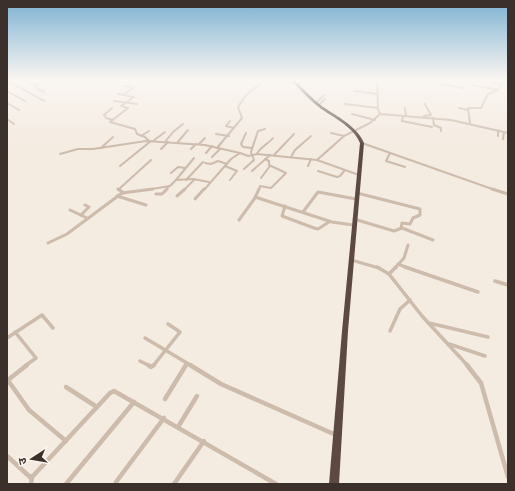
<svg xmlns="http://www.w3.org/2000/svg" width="515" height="491" viewBox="0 0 515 491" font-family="Raleway,'Noto Sans Devanagari',sans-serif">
<rect width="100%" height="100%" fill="#f4ebe1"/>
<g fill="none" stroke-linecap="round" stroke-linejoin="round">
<!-- street-far3 -->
<g stroke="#cdbbac" stroke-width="2">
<path d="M22,79l15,7 -1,2 8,4"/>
<path d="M40,79l8,3"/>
<path d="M76,79l3,1"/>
<path d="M270,79l27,5"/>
<path d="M349,79l15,2 2,-2"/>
<path d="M377,79l1,30 2,5"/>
<path d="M435,79l6,5 22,4"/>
<path d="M463,79l39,5"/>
<path d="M499,79l9,1"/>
<path d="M8,81l36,20"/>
<path d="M35,85l11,-4"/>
<path d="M473,85l25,5"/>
<path d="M7,91l18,10"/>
<path d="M354,91l24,3"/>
<path d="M118,94l16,3 -13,9 7,2 -18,14 25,7 2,5 8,3 4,4"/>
<path d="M123,95l11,-8 -10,-1"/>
<path d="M114,101l23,3"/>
<path d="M7,103l12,7"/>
<path d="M316,103l8,-8"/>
<path d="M345,104l33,4"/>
<path d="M319,105l6,-6"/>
<path d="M112,108l-8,7 2,3 7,2"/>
<path d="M405,108l1,8"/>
<path d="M459,108l9,2"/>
<path d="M352,114l23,6"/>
<path d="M403,116l-1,5 30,6"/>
<path d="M424,116l7,-1 -6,-11"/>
<path d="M433,118l1,7 7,3v3"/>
<path d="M7,119l7,5"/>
<path d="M230,121l-4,5 8,2"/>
<path d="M470,123l-2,-15h13l7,-14 10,-4 6,-11"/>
<path d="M498,130v6"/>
<path d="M246,133l-5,11 2,3 9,1"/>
<path d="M331,133l13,3"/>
<path d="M216,134l13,2"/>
<path d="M141,136l8,-5"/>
<path d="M503,139l1,-7"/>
<path d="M153,141l12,-9"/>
<path d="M165,142l8,-10 10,-8"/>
<path d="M177,143l11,-13"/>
<path d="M362,143l133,47"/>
<path d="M199,144l6,-6"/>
<path d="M101,148l12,-11"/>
<path d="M217,148l25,-30 -4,-11 8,-12 20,-16"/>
<path d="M161,149l7,-7"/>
<path d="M191,149l5,-5"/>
<path d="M206,153l6,-7"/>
<path d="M390,153l-4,8 19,6"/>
<path d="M60,154l18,-5h15l53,-8 59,4 35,8"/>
<path d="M257,154c2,-6 12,-11 16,-16"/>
<path d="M274,155l20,-21"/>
<path d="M212,157l8,-8"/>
<path d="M291,157l4,-7 16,-14"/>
<path d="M317,160l27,-24 26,-13 10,-9 71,6 57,13"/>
<path d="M205,163l6,1 7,-3 9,3"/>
<path d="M120,166l31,-25"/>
<path d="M225,166l12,5 -7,9"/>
<path d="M308,166l3,-7"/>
<path d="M244,169l10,-9 -3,-8 7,-21 7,-2"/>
<path d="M252,171l18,-16"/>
<path d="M318,171l19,6 3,-1 5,-6"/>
<path d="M171,173l7,-6 7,1"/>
<path d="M261,178l9,-12"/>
<path d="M176,180l18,-22"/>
<path d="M186,180l17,-18"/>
<path d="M118,190l33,-30"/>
<path d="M146,190l24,-4 6,-6 17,-1 16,3"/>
<path d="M166,190l3,-4"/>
<path d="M184,190l11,-11"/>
<path d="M204,190l27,-31 9,-6 8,3 9,-2 60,6 42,15"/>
<path d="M259,190l1,-4 11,2 15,-15 -17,-8v-4l-4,-2"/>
</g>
<!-- street-far2 -->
<g stroke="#cdbbac" stroke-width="3">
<path d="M118,189l6,4"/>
<path d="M492,189l16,5"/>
<path d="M357,193l63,16v6l-7,3 -3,6 -8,-1 -1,5"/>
<path d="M156,194h6l5,-5"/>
<path d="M117,196l29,9"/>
<path d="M177,196l8,-7"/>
<path d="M255,197l77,25 21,3"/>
<path d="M195,199l9,-10"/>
<path d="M285,206l-3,10 32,12 4,1 11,-7"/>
<path d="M70,210l17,8"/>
<path d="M303,212l15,-20 38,7"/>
<path d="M81,215l8,-8 -4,-2"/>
<path d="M354,219l40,12 8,-3 31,12"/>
<path d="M239,220l16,-22 4,-9"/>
<path d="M48,243l19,-9 55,-41 31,-4"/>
<path d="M351,260l28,8"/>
<path d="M398,264l10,4"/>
<path d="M395,268l9,-10 4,-13"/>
</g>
<!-- street-far1 -->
<g stroke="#cdbbac" stroke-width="3.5">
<path d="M377,267l12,7 33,42 46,50"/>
<path d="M405,267l73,25"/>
<path d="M389,274l7,-7"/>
<path d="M495,281l13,4"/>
<path d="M429,323l59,14"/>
<path d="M390,331l10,-22 10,-9"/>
<path d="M15,332l21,26 -11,8"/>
<path d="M7,338l35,-23 11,13"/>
<path d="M145,338l47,28"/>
<path d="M449,344l36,12"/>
<path d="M140,361l10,5"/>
<path d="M153,366l27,-34 -12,-8"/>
<path d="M185,366l2,-2"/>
</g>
<!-- street -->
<g stroke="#cdbbac" stroke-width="4.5">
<path d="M148,365l3,2 3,-2"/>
<path d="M190,365l31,19 115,51"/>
<path d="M467,365l14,18 27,94"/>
<path d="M7,379l22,31 37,31"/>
<path d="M8,380l19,-15"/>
<path d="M66,387l31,20"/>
<path d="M165,399l21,-34"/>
<path d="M178,427l19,-31"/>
<path d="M7,456l23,21 3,-1 77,-83 4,-2 162,93"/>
<path d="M116,482l48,-64"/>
<path d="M31,484l1,-7"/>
<path d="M66,484l68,-82"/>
<path d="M174,484l30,-43"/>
</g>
<!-- highway -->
<path fill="#5c4a42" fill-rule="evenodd" d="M291,79h2c8,8 16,16 25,24 15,12 38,21 46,40l-16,188 -9,153h-10l13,-153 18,-188c-7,-18 -31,-27 -45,-39 -9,-8 -17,-16 -24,-25z"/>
</g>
<!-- sky -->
<linearGradient id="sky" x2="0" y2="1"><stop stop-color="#7eb2d2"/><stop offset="0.54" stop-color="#faf6f2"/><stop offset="1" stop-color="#faf6f2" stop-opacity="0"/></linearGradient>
<rect width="515" height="147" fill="url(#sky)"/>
<!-- border -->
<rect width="515" height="491" fill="none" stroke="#3b302b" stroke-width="16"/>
<!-- north arrow -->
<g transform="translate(32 459) rotate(258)" stroke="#fbf5ee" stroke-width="3" paint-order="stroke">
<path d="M0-3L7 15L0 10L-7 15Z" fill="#3b302b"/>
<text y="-6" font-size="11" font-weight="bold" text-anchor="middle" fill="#3b302b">उ</text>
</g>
</svg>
